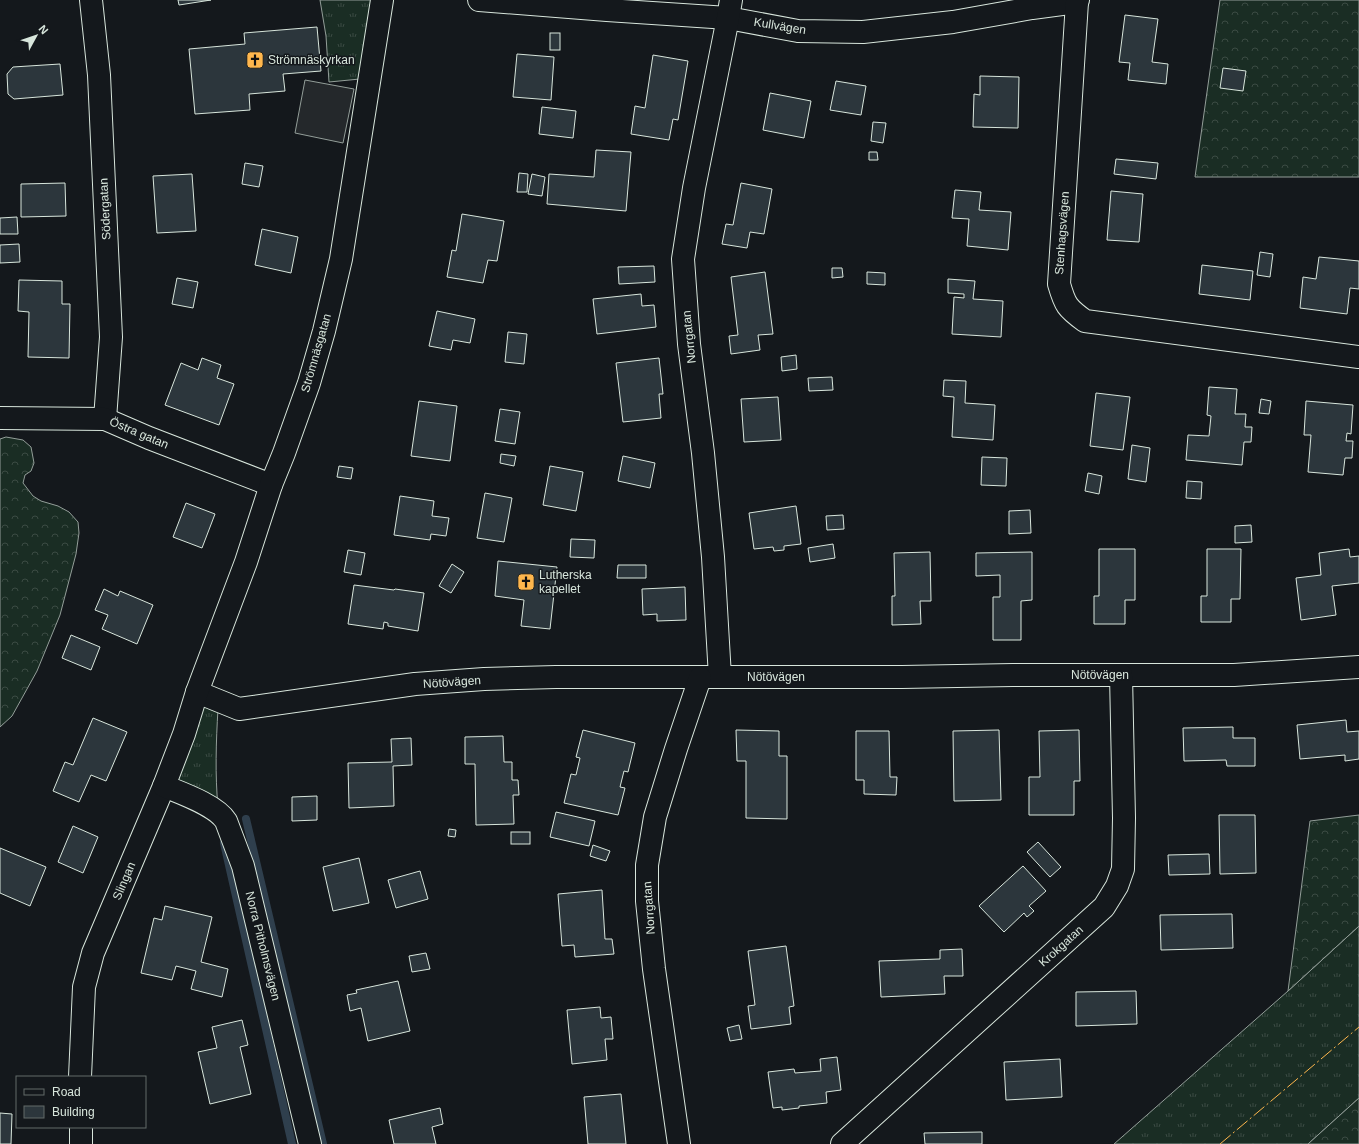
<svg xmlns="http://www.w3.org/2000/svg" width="1359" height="1144" viewBox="0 0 1359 1144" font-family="Arial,sans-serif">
<defs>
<pattern id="grass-tufts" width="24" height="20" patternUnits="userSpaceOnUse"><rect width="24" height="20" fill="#1a2d24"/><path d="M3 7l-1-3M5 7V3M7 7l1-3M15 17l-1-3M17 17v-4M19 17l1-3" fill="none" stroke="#3b4b43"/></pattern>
<pattern id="forest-crowns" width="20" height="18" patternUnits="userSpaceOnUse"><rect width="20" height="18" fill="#1a2d24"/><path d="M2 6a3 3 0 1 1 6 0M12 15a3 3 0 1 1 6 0" fill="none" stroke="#3b4b43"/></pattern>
</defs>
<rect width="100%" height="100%" fill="#14181c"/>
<!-- grass -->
<g fill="url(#grass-tufts)" stroke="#939e99">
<path d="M320,0h52l-12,79 -31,3 -3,-46z"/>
<path d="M192,701l26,8c-2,33 -3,66 0,98l-60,-28z"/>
<path d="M1359,926v172l-51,46h-194l174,-153z"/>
</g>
<!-- forest -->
<g fill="url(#forest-crowns)" stroke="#939e99">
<path d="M1220,0h139v177h-164z"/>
<path d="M6,437l17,3 8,7 3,16 -3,8 -6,4 -2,8 10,13 8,5 17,5 11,6 9,10 1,11 -3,21 -16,61 -23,56 -25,45 -12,11v-288z"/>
<path d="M1359,815v111l-71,65 22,-170z"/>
<path d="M1359,1098v46h-51z"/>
</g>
<!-- parking -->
<path fill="#24282b" stroke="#939e99" d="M305,80l49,9 -11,54 -48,-10z"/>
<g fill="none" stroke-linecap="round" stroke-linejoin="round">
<!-- stream -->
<g stroke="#2f3f4d" stroke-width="8">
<path d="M246,819l77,325"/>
<path d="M224,843l68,301"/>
</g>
</g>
<!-- building -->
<g fill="#2c363c" stroke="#d8e6dc">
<path d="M178,0h33l-32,5z"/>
<path d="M1125,15l33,4 -6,43 16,2 -2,20 -38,-4 2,-17 -11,-1z"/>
<path d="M317,27l4,44 -38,3 2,17 -36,3 1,16 -55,4 -6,-65 56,-5 -1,-11z"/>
<rect x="550" y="33" width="10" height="17"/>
<path d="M517,54l37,3 -3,43 -38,-3z"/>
<path d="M653,55l35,6 -10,59 -5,-1 -4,21 -38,-6 4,-28 10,2z"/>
<path d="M60,64l3,31 -49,4 -6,-5 -1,-20 6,-7z"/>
<path d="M1223,68l23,3 -3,20 -23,-3z"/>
<path d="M980,76l39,1 -1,51 -45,-1 1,-33 6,1z"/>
<path d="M836,81l30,5 -5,29 -31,-5z"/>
<path d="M770,93l41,8 -7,37 -41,-8z"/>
<path d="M542,107l34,4 -3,27 -34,-4z"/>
<path d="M873,122l13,1 -3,20 -12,-2z"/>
<path d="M596,150l35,2 -5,59 -79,-7 2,-30 45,3z"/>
<path d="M869,152h8l1,8h-9z"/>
<path d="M1116,159l42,4 -2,16 -42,-5z"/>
<path d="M245,163l18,3 -4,21 -17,-3z"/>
<path d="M519,173l9,1 -1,18h-10z"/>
<path d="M192,174l4,57 -39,2 -4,-57z"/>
<path d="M532,174l13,3 -3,19 -14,-2z"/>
<path d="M65,183l1,33 -45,1v-33z"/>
<path d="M741,183l31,6 -8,45 -14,-2 -3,16 -25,-4 4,-20 7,1z"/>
<path d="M955,190l26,2 -2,18 32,2 -3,38 -41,-4 2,-27 -17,-1z"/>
<path d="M1111,191l32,3 -4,48 -32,-2z"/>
<path d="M462,214l42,7 -7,40 -9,-1 -5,23 -36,-6 5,-27 4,1z"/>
<path d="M17,217l1,17h-18v-16z"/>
<path d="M262,229l36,8 -7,36 -36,-8z"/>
<path d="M19,244l1,18 -20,1v-18z"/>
<path d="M1260,252l13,2 -3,23 -13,-2z"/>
<path d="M1319,257l40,4v28l-9,-1 -3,26 -47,-6 3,-31 13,2z"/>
<path d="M1202,265l51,6 -3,29 -51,-6z"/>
<path d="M654,266l1,16 -36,2 -1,-17z"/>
<path d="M832,268h10l1,9 -11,1z"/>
<path d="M765,272l8,62 -15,1 2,15 -29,4 -2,-18 9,-1 -7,-58z"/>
<path d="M867,272l18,1v12l-18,-1z"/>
<path d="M177,278l21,4 -5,26 -21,-4z"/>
<path d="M948,279l27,2 -2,18 30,2 -2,36 -49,-3 2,-37 10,1v-4l-16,-1z"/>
<path d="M19,280l43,1v23h8l-1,54 -41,-1 1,-45 -11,-1z"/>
<path d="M641,294l1,12 12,-1 2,22 -59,7 -4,-35z"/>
<path d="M437,311l38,8 -5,24 -17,-3 -2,10 -22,-4z"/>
<path d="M508,332l19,2 -3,30 -19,-2z"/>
<path d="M796,355l1,14 -15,2 -1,-14z"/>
<path d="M202,358l19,7 -4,13 17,6 -15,41 -54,-20 16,-42 17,7z"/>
<path d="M659,358l4,36h-4l2,24 -38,4 -7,-59z"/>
<path d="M832,377l1,13 -24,1 -1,-13z"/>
<path d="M944,380l22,1 -1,22 30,2 -2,35 -41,-3 2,-40 -11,-1z"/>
<path d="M1209,387l28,2 -2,25h11l-1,13h7l-1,15h-7l-2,23 -56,-5 2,-25 21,1 2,-20 -4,-1z"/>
<path d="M1096,393l34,4 -7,53 -33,-4z"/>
<path d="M778,397l3,43 -37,2 -3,-43z"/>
<path d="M1261,399l10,2 -2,13 -10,-1z"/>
<path d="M419,401l38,5 -7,55 -39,-5z"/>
<path d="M1306,401l47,4 -2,29 -4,-1 -1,8h7l-1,17h-7l-2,17 -35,-3 3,-37h-7z"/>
<path d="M500,409l20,3 -5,32 -20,-3z"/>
<path d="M1132,445l18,3 -4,34 -18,-3z"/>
<path d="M501,454l15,2 -2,10 -14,-3z"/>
<path d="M623,456l32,7 -5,25 -32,-7z"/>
<path d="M982,457l25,1 -1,28 -25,-1z"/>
<path d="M339,466l14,2 -2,11 -14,-2z"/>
<path d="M550,466l33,6 -7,39 -33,-6z"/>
<path d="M1088,473l14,3 -3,18 -14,-3z"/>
<path d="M1187,481l15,1 -1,17 -15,-1z"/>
<path d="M485,493l27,5 -8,44 -27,-4z"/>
<path d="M400,496l34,5 -2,15 17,2 -3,18 -15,-2 -1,6 -36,-5z"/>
<path d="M186,503l29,11 -13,34 -29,-11z"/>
<path d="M796,506l5,38 -17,2v4l-10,1 -1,-4 -19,2 -5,-36z"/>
<path d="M1030,510l1,23 -22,1v-23z"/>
<path d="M843,515l1,14 -17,1 -1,-14z"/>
<path d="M1251,525l1,17 -17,1v-17z"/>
<path d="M571,539l24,1 -1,18 -24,-1z"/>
<path d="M833,544l2,14 -25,4 -2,-14z"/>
<path d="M1099,549h36v51h-10v24h-31v-28h5z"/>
<path d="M1207,549h34l-1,50h-9v23h-30v-26h6z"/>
<path d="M1349,549l1,8 9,-1v27l-27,3 4,29 -35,5 -5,-42 25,-3 -2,-22z"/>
<path d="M348,550l17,3 -4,22 -17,-3z"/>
<path d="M930,552l1,49h-11l1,23 -29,1v-29h3l-1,-43z"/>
<path d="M1032,552v48l-11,1v39h-28v-43h7v-22l-24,1v-23z"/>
<path d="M498,561l59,6 -7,62 -29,-3 3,-26 -29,-4z"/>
<path d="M452,564l12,8 -13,21 -12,-7z"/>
<path d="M618,565h28v13h-29z"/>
<path d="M354,585l40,5 1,-1 29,4 -6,38 -30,-5v-3l-4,-1 -1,7 -35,-5z"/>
<path d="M685,587l1,33 -29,1v-7l-14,1 -1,-26z"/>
<path d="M104,589l14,7 2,-5 33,14 -16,39 -35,-15 6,-14 -13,-5z"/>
<path d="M71,635l29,12 -9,23 -29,-12z"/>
<path d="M93,718l34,14 -21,49 -15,-6 -12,27 -26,-11 12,-29 8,3z"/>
<path d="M1346,720l1,12 12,-1v28l-14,2v-6l-45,4 -3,-34z"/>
<path d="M1233,727v11h22v28h-28l-1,-6 -42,1 -1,-33z"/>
<path d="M583,730l52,13 -7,29 -4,-1 -4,16 5,1 -7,27 -54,-12 7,-29 5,1 4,-17 -4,-1z"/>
<path d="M736,730l43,1v25h8v63l-41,-1v-57h-9z"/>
<path d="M999,730l2,70 -47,1 -1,-70z"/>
<path d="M1079,730l1,51h-6v34h-45v-38h11l-1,-46z"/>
<path d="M856,731h33l1,46h7l-1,18 -32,-1v-14h-8z"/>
<path d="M503,736l1,26h8v18h6l1,15h-6l1,29 -38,1 -1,-61h-10v-27z"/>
<path d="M411,738l1,27 -19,1 1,40 -45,2 -1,-45 44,-1 -1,-23z"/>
<path d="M317,796v24l-25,1v-24z"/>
<path d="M556,812l39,9 -6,25 -39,-9z"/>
<path d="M1219,815h36l1,58 -36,1z"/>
<path d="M73,826l25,11 -15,36 -25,-11z"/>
<path d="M449,829l7,1 -1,7 -7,-1z"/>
<rect x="511" y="832" width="19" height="12"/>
<path d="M1038,842l23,25 -11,10 -23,-25z"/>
<path d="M593,845l17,6 -4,10 -16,-5z"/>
<path d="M0,848l46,19 -16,39 -30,-13z"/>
<path d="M1209,854l1,20 -41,1 -1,-20z"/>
<path d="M359,858l10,45 -36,8 -10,-44z"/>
<path d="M1023,866l23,25 -17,15 5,5 -7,6 -3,-4 -20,19 -25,-26z"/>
<path d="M420,871l8,28 -32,9 -8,-28z"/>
<path d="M602,890l3,49h7l2,15 -39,3 -1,-12 -12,1 -4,-52z"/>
<path d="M165,906l47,11 -11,45 27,7 -6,28 -31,-8 5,-18 -20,-5 -4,14 -31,-7 13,-55 8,2z"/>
<path d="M1232,914l1,34 -72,2 -1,-35z"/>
<path d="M786,946l8,60 -5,1 2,17 -40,5 -3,-23 7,-1 -7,-54z"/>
<path d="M962,949l1,27h-19l1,18 -64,3 -2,-36 61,-2v-9z"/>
<path d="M426,953l4,16 -18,3 -3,-16z"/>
<path d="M398,981l12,50 -42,10 -7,-33 -11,3 -3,-16 10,-2 -1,-3z"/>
<path d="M1136,991l1,33 -61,2v-34z"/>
<path d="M600,1007l1,11 10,-1 2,22h-8l2,21 -35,4 -5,-54z"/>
<path d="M242,1020l6,25 -8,2 11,47 -41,10 -12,-52 19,-4 -5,-21z"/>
<path d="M739,1025l3,14 -12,2 -3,-13z"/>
<path d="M837,1057l4,33 -15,2 1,11 -28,3v2l-17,2v-3l-9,1 -5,-36 26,-3 1,4 26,-2 -1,-12z"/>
<path d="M1060,1059l2,38 -56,3 -2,-38z"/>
<path d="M621,1094l5,50h-38l-4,-47z"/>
<path d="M440,1108l3,16 -11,3 4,17h-42l-5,-24z"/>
<path d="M0,1113l12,1 -1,30h-11z"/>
<path d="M982,1132v12h-57l-1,-11z"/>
</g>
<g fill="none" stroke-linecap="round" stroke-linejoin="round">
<defs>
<g id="minor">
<path d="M91,0l8,75 12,262 -6,82"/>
<path d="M479,0l128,10 121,8 70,13 65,1 90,-10 79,-14 45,-6 1,-2"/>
<path d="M1077,2l-18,282c6,21 8,24 26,37l274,36"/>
<path d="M0,418l105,1 44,19 122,47"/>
<path d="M720,677l-7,-120 -10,-104 -14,-109 -6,-85 11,-71 34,-170 3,-18"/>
<path d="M197,692l42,17 176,-25 69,-5 72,-2h346l111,-2h221l125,-8"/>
<path d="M80,1077l4,-90 9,-34 71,-167"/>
<path d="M81,1127v17"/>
<path d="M679,1144l-25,-175 -7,-68v-36l8,-48 21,-68 24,-71"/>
<path d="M842,1144l262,-237 13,-21 6,-17 1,-51 -3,-143"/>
</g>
<path id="tertiary" d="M310,1144l-67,-278 -17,-45c-10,-16 -45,-28 -62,-35l20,-52 13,-42 49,-130 25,-77 13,-32 25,-70 15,-52 17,-72 41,-259"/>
</defs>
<!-- minor casing -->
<use href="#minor" stroke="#d8e6dc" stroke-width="24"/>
<!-- tertiary casing -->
<use href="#tertiary" stroke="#d8e6dc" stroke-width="24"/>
<!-- minor -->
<use href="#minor" stroke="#14181c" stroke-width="22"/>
<!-- tertiary -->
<use href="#tertiary" stroke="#14181c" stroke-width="22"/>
<!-- power -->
<path stroke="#ffb74d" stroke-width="1" stroke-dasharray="14 3 2 3" stroke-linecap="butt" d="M1220,1144l139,-117"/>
</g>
<!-- icons -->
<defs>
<symbol id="church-square" viewBox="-11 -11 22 22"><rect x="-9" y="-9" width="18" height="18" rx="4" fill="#ffb74d" stroke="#14181c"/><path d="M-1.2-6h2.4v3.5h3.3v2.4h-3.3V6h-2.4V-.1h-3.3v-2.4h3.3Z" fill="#111"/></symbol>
</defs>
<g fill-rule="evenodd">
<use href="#church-square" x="245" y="50" width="20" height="20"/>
<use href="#church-square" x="516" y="572" width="20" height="20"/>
</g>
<g text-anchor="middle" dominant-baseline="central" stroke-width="3" stroke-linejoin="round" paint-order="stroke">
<!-- street labels -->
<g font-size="12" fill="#d8e6dc" stroke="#14181c">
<text transform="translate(780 26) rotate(9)">Kullvägen</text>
<text transform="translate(105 209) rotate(-93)">Södergatan</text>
<text transform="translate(1062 233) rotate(-86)">Stenhagsvägen</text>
<text transform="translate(689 337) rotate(-96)">Norrgatan</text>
<text transform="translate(316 353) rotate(-74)">Strömnäsgatan</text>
<text transform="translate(139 433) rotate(23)">Östra gatan</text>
<text x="1100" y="675">Nötövägen</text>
<text x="776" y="677">Nötövägen</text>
<text transform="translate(452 682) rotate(-4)">Nötövägen</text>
<text transform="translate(124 881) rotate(-67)">Slingan</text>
<text transform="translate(649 908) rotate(-94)">Norrgatan</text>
<text transform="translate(263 946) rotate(76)">Norra Pitholmsvägen</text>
<text transform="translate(1061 946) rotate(-42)">Krokgatan</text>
</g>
<!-- poi labels -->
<g font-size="12" fill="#d8e6dc" stroke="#14181c" text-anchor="start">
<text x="268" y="60">Strömnäskyrkan</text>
<text x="539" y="575">Lutherska<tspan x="539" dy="14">kapellet</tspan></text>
</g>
</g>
<!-- legend -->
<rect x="16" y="1076" width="130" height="52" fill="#14181c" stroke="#626a69"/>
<rect x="24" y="1089" width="20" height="6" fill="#14181c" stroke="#626a69"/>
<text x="52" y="1096" font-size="12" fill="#d8e6dc">Road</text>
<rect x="24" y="1106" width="20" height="12" fill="#2c363c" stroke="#626a69"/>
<text x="52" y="1116" font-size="12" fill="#d8e6dc">Building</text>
<!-- north arrow -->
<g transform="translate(36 36) rotate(50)" stroke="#14181c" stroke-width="3" paint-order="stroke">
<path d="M0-3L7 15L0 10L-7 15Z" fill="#d8e6dc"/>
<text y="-6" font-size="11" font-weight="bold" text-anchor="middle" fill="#d8e6dc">N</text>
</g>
</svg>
